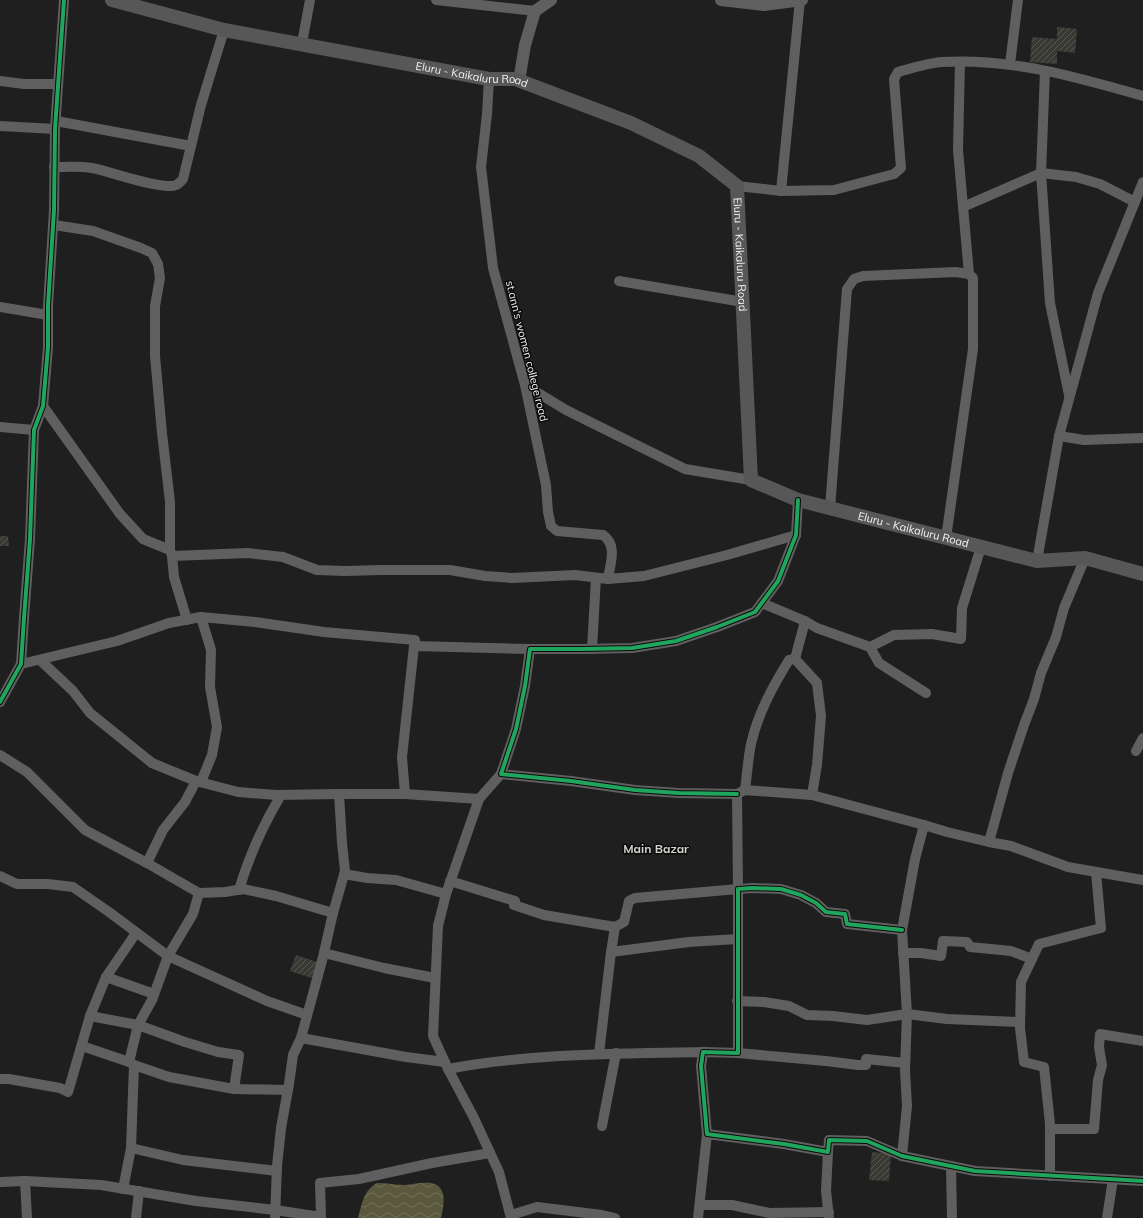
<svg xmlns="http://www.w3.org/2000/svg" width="1143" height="1218" viewBox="0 0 1143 1218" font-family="Mulish,sans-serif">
<defs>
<pattern id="water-waves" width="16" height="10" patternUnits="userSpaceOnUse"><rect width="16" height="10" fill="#5a593e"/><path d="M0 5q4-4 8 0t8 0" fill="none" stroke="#72715a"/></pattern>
<pattern id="building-hatch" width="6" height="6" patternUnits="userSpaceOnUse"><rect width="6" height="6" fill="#393934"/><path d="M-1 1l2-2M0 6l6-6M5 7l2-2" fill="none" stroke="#565652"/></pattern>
</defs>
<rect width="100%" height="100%" fill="#1f1f1f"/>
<!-- water -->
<path fill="url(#water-waves)" d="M377,1183c10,0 19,2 29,2 8,-1 17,-3 25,-2 17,3 13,23 10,35h-83c4,-14 5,-27 19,-35z"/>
<!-- building -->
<g fill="url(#building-hatch)">
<path d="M1057,27l20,2 -2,24 -18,-2v13l-27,-2 2,-25 25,2z"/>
<path d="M0,536h8l1,10h-9z"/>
<path d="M296,955l24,8 -5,16 -25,-8z"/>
<path d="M872,1152l19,2 -2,27 -20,-1z"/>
</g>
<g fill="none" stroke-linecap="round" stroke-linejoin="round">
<!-- minor -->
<g stroke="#605f60" stroke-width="10">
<path d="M436,0l99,11"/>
<path d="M800,0l-19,191 53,-1 60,-16 7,-6 -7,-89 4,-7c14,-4 30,-9 44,-10 69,-4 135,15 201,34"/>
<path d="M302,43l8,-43"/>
<path d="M960,62l-2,88 11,124"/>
<path d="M1010,64l8,-64"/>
<path d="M1045,71l-4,102 9,130 19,92"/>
<path d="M489,79l-2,35 -6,53 12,101 32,117 21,100 2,27 3,14 6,5 46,4c15,10 7,29 5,44"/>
<path d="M0,81l24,3h34"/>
<path d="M56,121l135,25"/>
<path d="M0,126l55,3"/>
<path d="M54,167c12,0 26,-1 38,1 17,3 71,23 84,17 3,-1 5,-4 7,-6l18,-74 23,-75"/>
<path d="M737,186l44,5"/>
<path d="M963,207l78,-34 35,4 24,7 35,18"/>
<path d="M54,225l39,6 48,17 11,5 6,11 2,14 -5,28v50l7,77 8,69v48l2,6"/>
<path d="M619,281l124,21"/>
<path d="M0,307l48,8"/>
<path d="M525,385l41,25 119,59 66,11"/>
<path d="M43,406l77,108 23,25 27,11"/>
<path d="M0,427l34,3"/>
<path d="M1059,436l25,4 59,-2"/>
<path d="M830,508l17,-219 7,-10 9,-3 93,-4 13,2 4,4v71l-27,189"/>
<path d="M1085,558l-21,50 -8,29 -15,36 -7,26 -10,26 -16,48 -19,69 22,4 57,21 75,13"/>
<path d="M1037,561l22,-125 39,-143 45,-111"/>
<path d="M762,603l43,18 12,7 53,19 9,16 47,30"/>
<path d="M187,620l-13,-43 -2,-21 76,-3 35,4 34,13 28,1 35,-1h70l35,6 27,2 63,-3 33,4 36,-3 83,-21 69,-20"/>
<path d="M870,647l24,-12 38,-1 29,5 1,-31 19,-61"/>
<path d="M592,649l4,-71"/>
<path d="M795,659l10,-38"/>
<path d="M40,660l33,31 17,22 62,50 44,18"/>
<path d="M21,664l96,-23 52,-18 32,-6 54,5 69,10 91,8 -1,6"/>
<path d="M0,702l21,-38 3,-46 6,-79 4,-109 9,-24 5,-59v-41l6,-96 1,-81 9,-129"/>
<path d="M1136,751l7,-13"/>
<path d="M0,755l27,17 58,58 62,33 16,-33 22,-28 11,-21 42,11 38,3 63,-1"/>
<path d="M501,774l-22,25 -33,95 -8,32 -5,110 15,33 26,49 25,54 12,46"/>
<path d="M201,782l11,-27 5,-28 -7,-40 1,-37 -10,-33"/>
<path d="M745,790c2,-15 3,-31 6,-46 7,-31 22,-58 38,-84l6,-1 22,24 4,33 -4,49 -5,30"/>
<path d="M737,794l-58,-1 -44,-3 -64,-9 -70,-7 15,-45 9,-43 5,-37h52l50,-1 44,-7 41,-14 38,-15 23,-31 18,-46 2,-35"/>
<path d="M479,799l-74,-5 -3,-37 12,-111 116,3"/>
<path d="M147,863l52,30 26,-1 18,-3 33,7 57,17"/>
<path d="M344,874l23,4 29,2 50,14"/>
<path d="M0,876l17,8h31l25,3 36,25 59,44 99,45 40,14"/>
<path d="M450,881l65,20 -1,4 30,10 71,12 9,-5 5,-21 6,-3 103,-9 -1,-95 8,-4 67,5 112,30"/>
<path d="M239,890c10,-34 24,-65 42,-95"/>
<path d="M199,893l-6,21 -25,42 -16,44 -14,25 47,17 33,10 21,3 -5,34 54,1"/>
<path d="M615,927l-4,25 78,-10 48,-3"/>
<path d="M902,930l-55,-6 -2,-10 -19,-2 -10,-9 -15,-8 -20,-6 -28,-1 -15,1v164l-35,-1 -2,14 6,68 77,10 44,8 1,-12 38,1 35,15 73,15 168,10"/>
<path d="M324,953l60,15 51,10"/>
<path d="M903,953h18l20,3 2,-15 24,1 3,5 41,4 21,8"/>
<path d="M106,977l48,17"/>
<path d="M737,1001l27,1 25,4 18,9 26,1 34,4 40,-6 -5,-84 13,-71 9,-34 23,7 42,10"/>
<path d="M301,1038l105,19 39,5"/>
<path d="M82,1046l47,16 5,3 -3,83 -8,41"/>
<path d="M738,1053l88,8 32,4h8v-6l39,4"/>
<path d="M599,1054l12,-102"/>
<path d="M129,1062l9,-37 -48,-9 16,-39 30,-44"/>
<path d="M134,1065l35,12 65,12"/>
<path d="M448,1069c84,-16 170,-15 255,-17"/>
<path d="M0,1079h9l51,9 8,4 22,-76"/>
<path d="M602,1126l14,-73"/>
<path d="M1050,1129h44l4,-49 4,-15 -3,-18 1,-13 43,7"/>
<path d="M131,1148l52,12 94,11"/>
<path d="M828,1152l-2,39 3,27"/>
<path d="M902,1156l5,-50 -2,-36 2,-56 40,5 73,3"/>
<path d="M951,1166l1,52"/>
<path d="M1050,1176v-52l-6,-57 -20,-5 -4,-34 1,-46 18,-38 62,-16 -5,-56"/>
<path d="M25,1181l2,37"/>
<path d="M0,1182l25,-1 76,4 95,16 79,9 46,7 -1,-34 39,-4 73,-16 58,-10"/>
<path d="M700,1205h32l37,8 60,-1"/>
<path d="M511,1215l26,-8 65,8 13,3"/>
<path d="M136,1218l3,-27"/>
<path d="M275,1218l2,-52 4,-38 8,-44 4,-29 8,-17 22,-81 10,-44 12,-42 -3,-28 -3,-49h66"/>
<path d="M698,1218l9,-84"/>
<path d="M1107,1218l6,-39"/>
</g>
<!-- tertiary -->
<g stroke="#605f60" stroke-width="12">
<path d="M721,0l43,5 38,-5"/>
<path d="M519,81l6,-36 10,-34 16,-11"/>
</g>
<!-- secondary -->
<path stroke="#585758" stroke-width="14" id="s1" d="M112,0l112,30 265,49h26l116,44 68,33 38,30 14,294 47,20 239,61 48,-3 58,16"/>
<defs>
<g id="cycleway">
<path d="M0,702l21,-38 3,-46 6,-79 4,-109 9,-24 5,-59v-41l6,-96 1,-81 9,-129"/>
<path d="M737,794l-58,-1 -44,-3 -64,-9 -70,-7 15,-45 9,-43 5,-37h52l50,-1 44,-7 41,-14 38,-15 23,-31 18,-46 2,-35"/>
<path d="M902,930l-55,-6 -2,-10 -19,-2 -10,-9 -15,-8 -20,-6 -28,-1 -15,1v164l-35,-1 -2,14 6,68 77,10 44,8 1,-12 38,1 35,15 73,15 168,10"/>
</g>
</defs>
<!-- cycleway casing -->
<use href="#cycleway" stroke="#0a0a09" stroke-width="6"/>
<!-- cycleway -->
<use href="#cycleway" stroke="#20a55d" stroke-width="4"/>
</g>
<g text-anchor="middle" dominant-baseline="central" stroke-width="3" stroke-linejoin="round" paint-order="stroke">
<!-- street labels -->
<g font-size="11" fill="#f3f3f1" stroke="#0a0a09">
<text stroke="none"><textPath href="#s1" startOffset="368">Eluru - Kaikaluru Road</textPath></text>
<text stroke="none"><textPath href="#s1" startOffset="728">Eluru - Kaikaluru Road</textPath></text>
<text transform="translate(527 351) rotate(76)">st.ann's women college road</text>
<text stroke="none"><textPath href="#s1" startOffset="1124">Eluru - Kaikaluru Road</textPath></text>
</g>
<!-- neighbourhood labels -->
<g font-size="12" font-weight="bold" fill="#d3d3cf" stroke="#0a0a09">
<text x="656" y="848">Main Bazar</text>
</g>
</g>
</svg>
